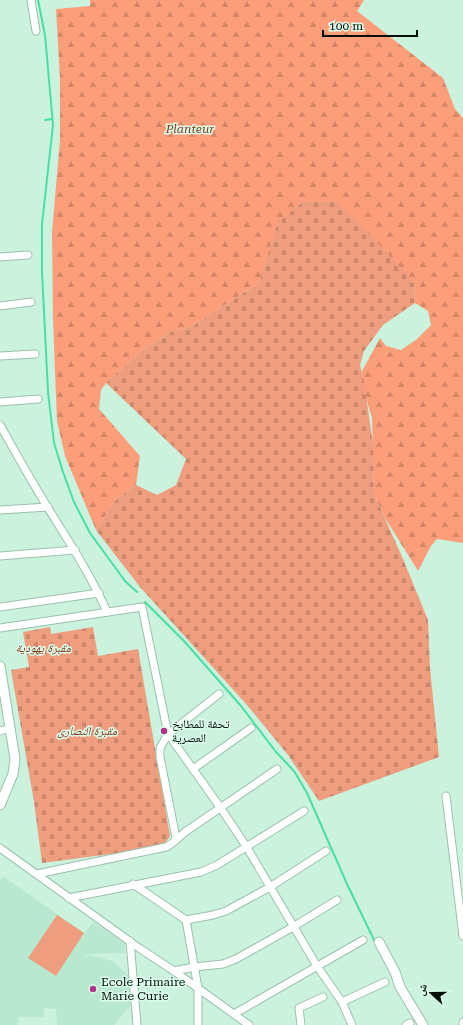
<svg xmlns="http://www.w3.org/2000/svg" width="463" height="1025" viewBox="0 0 463 1025" font-family="'Roboto Serif','Noto Naskh Arabic',serif">
<defs>
<pattern id="forest-firs" width="22" height="20" patternUnits="userSpaceOnUse"><rect width="22" height="20" fill="#fb9e79"/><path d="M5 1l3.5 6h-7zM16 11l3.5 6h-7z" fill="#d68767"/></pattern>
<pattern id="cemetery-stones" width="16" height="16" patternUnits="userSpaceOnUse"><rect width="16" height="16" fill="#ee9e7f"/><path d="M2 7V4a2 2 0 0 1 4 0v3zM10 15v-3a2 2 0 0 1 4 0v3z" fill="#ca876c"/></pattern>
</defs>
<rect width="100%" height="100%" fill="#caf2dc"/>
<!-- built -->
<path fill="#b8e8cf" d="M4,877l80,56 -6,10 15,-21 32,22 -1,9 -37,1 -3,3 5,-2 24,6 17,16v29l-15,17v2h-58l-1,-16 -12,-1v9h-25l-1,8h-18v-146z"/>
<!-- forest -->
<path fill="url(#forest-firs)" d="M90,0h274l-7,11 86,67 12,31 8,9v425l-26,-4 -6,7 -13,25 -33,-53 -11,-24 -2,-76 -9,-30 -1,-17 18,-33 6,8 15,4 16,-11 14,-14 -3,-14 -13,-8 -1,-19 -79,-82h-32l-25,21 -19,60 -68,44 -20,5 -26,16 -39,35 -5,7 -2,19 41,47 -4,29 -20,15 -20,30 -31,-74 -8,-35 -4,-101 -1,-88 8,-92v-61l-4,-70 34,-3z"/>
<!-- cemetery -->
<g fill="url(#cemetery-stones)">
<path d="M303,202h32l24,21 44,47 11,14 1,19 -32,22 -19,26 -4,14 4,17 9,62 1,50 29,65 25,61 2,48 9,89 -120,44 -31,-46 -41,-50 -107,-118 -44,-57 20,-30 20,-15 21,10 19,-10 10,-26 -80,-76 39,-35 26,-16 20,-5 68,-44 19,-61z"/>
<path d="M50,627l1,7 42,-7 5,29 40,-7 32,187 -4,6 -25,8 -99,13 -8,-61 -23,-132 18,-3 -6,-35z"/>
</g>
<!-- green -->
<path fill="#ee9e7f" d="M57,915l27,18 -28,43 -28,-18z"/>
<g fill="none" stroke-linecap="round" stroke-linejoin="round">
<!-- stream -->
<g stroke="#49dfa2" stroke-width="2">
<path d="M38,0l7,35 8,90 -11,99v48l6,120 6,51 9,29 11,30 16,31 35,48 12,11"/>
<path d="M45,120l7,-1"/>
<path d="M145,602l39,39 57,65 35,46 18,19 13,22 40,91 28,58"/>
</g>
<defs>
<g id="minor">
<path d="M31,0l5,31"/>
<path d="M0,257l28,-2"/>
<path d="M0,306l31,-4"/>
<path d="M0,356l35,-2"/>
<path d="M0,402l38,-3"/>
<path d="M0,425c16,28 31,56 48,83 21,34 43,67 59,104"/>
<path d="M0,510l48,-3"/>
<path d="M0,556l75,-6"/>
<path d="M0,607l99,-14"/>
<path d="M0,628l142,-21 26,127 52,73 26,39 71,120 25,36 10,23"/>
<path d="M0,731l11,-3"/>
<path d="M193,769l58,-41"/>
<path d="M446,796l17,140"/>
<path d="M176,838l-16,-81v-9l8,-14 51,-40"/>
<path d="M0,848l139,100 35,23 75,54"/>
<path d="M37,874l129,-27c7,-3 13,-10 19,-15l92,-63"/>
<path d="M133,884l53,36 27,-5 13,-4 44,-24 56,-36"/>
<path d="M69,898l132,-26 16,-7 87,-54"/>
<path d="M186,920l12,68v37"/>
<path d="M130,941l7,84"/>
<path d="M174,971l20,-4 29,-3 13,-5 57,-32 44,-27"/>
<path d="M342,1002l43,-20"/>
<path d="M234,1014l129,-74"/>
<path d="M301,1025l-2,-17 24,-11"/>
<path d="M406,1025l4,-2"/>
<path d="M463,1025v-3"/>
</g>
<g id="tertiary">
<path d="M0,666l15,93 -2,15 -13,31"/>
<path d="M379,942l16,30 5,15 23,38"/>
</g>
</defs>
<!-- minor casing -->
<use href="#minor" stroke="#9ac1ad" stroke-width="9"/>
<!-- tertiary casing -->
<use href="#tertiary" stroke="#9ac1ad" stroke-width="11"/>
<!-- minor -->
<use href="#minor" stroke="#fff" stroke-width="7"/>
<!-- tertiary -->
<use href="#tertiary" stroke="#fff" stroke-width="9"/>
</g>
<!-- markers -->
<g fill="#ad3488" stroke="#ddfdec" stroke-width="1.5">
<circle cx="164" cy="731" r="4"/>
<circle cx="93" cy="989" r="4"/>
</g>
<g text-anchor="middle" dominant-baseline="central" stroke-width="3" stroke-linejoin="round" paint-order="stroke">
<!-- park labels -->
<g font-size="12" font-style="italic" fill="#803717" stroke="#ddfdec">
<text x="190" y="129">Planteur</text>
<text x="43" y="648">مقبرة يهودية</text>
<text x="87" y="731">مقبرة النصارى</text>
</g>
<!-- poi labels -->
<g font-size="12" fill="#030f09" stroke="#ddfdec" text-anchor="start">
<text x="172" y="724">تحفة للمطابخ<tspan x="172" dy="14">العصرية</tspan></text>
<text x="101" y="982">Ecole Primaire<tspan x="101" dy="14">Marie Curie</tspan></text>
</g>
</g>
<!-- north arrow -->
<g transform="translate(431 993) rotate(291)" stroke="#ddfdec" stroke-width="3" paint-order="stroke">
<path d="M0-3L7 15L0 10L-7 15Z" fill="#030f09"/>
<text y="-6" font-size="11" font-weight="bold" text-anchor="middle" fill="#030f09">ش</text>
</g>
<!-- scale -->
<path d="M323 30v6h94v-6" fill="none" stroke="#030f09" stroke-width="2"/>
<text x="329" y="30" font-size="12" fill="#030f09" stroke="#ddfdec" stroke-width="3" paint-order="stroke">100 m</text>
</svg>
